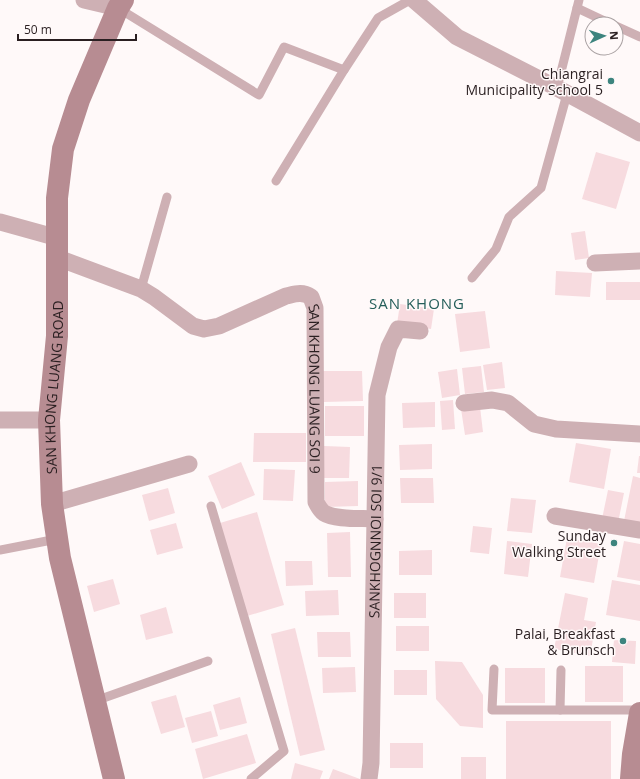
<svg xmlns="http://www.w3.org/2000/svg" width="640" height="779" viewBox="0 0 640 779" font-family="'Open Sans',sans-serif">
<rect width="100%" height="100%" fill="#fff9f9"/>
<!-- building -->
<g fill="#f7dbdf">
<path d="M596,152l34,10 -14,47 -34,-10z"/>
<path d="M585,231l4,27 -14,2 -4,-27z"/>
<path d="M556,271l36,2 -2,24 -35,-2z"/>
<rect x="606" y="282" width="34" height="18"/>
<path d="M400,304l34,5 -3,20 -34,-5z"/>
<path d="M485,311l5,37 -30,4 -5,-38z"/>
<path d="M502,362l3,26 -18,2 -4,-25z"/>
<path d="M481,366l3,26 -19,2 -3,-26z"/>
<path d="M457,369l3,26 -18,3 -4,-26z"/>
<path d="M323,371h39l1,30 -39,1z"/>
<path d="M453,400l2,29 -13,1 -2,-29z"/>
<path d="M435,402v25l-32,1 -1,-25z"/>
<rect x="325" y="406" width="39" height="30"/>
<path d="M480,407l3,25 -18,3 -4,-26z"/>
<path d="M254,433h52v29h-53z"/>
<path d="M576,443l35,6 -7,40 -35,-7z"/>
<path d="M432,444v25l-32,1 -1,-25z"/>
<path d="M324,446l26,1 -1,31h-26z"/>
<path d="M639,456h1v17h-3z"/>
<path d="M241,462l14,33 -33,14 -14,-33z"/>
<path d="M264,469l31,1 -2,31 -30,-1z"/>
<path d="M633,476l7,2v46l-16,-3z"/>
<path d="M400,478h33l1,25h-33z"/>
<path d="M358,481v25l-33,1v-25z"/>
<path d="M168,488l7,25 -26,8 -7,-26z"/>
<path d="M608,490l16,3 -6,30 -16,-4z"/>
<path d="M511,498l25,2 -4,33 -25,-2z"/>
<path d="M257,512l27,93 -37,11 -27,-93z"/>
<path d="M176,523l7,25 -26,7 -7,-25z"/>
<path d="M473,526l19,2 -3,26 -19,-2z"/>
<path d="M350,532l1,45h-23l-1,-44z"/>
<path d="M567,538l34,6 -7,39 -34,-6z"/>
<path d="M507,541l25,3 -4,33 -24,-3z"/>
<path d="M624,541l16,3v37l-23,-4z"/>
<path d="M432,550v25h-33v-24z"/>
<path d="M285,561h27l1,24 -27,1z"/>
<path d="M113,579l7,25 -26,8 -7,-26z"/>
<path d="M612,580l28,5v36l-34,-6z"/>
<path d="M338,590l1,25 -33,1 -1,-25z"/>
<rect x="394" y="593" width="32" height="25"/>
<path d="M565,593l23,5 -4,22 12,2 -6,34 -36,-7z"/>
<path d="M166,607l7,26 -27,7 -6,-25z"/>
<rect x="396" y="626" width="33" height="25"/>
<path d="M295,628l30,122 -25,6 -29,-122z"/>
<path d="M317,632h33l1,25h-33z"/>
<path d="M614,640l22,1 -1,23 -23,-2z"/>
<path d="M435,661l27,1 21,33v33l-23,-2 -24,-27z"/>
<rect x="585" y="666" width="38" height="36"/>
<path d="M355,667l1,25 -33,1 -1,-25z"/>
<rect x="505" y="668" width="40" height="35"/>
<rect x="394" y="670" width="33" height="25"/>
<path d="M176,695l9,32 -24,7 -10,-32z"/>
<path d="M240,697l7,26 -27,7 -7,-25z"/>
<path d="M211,711l7,25 -26,7 -7,-25z"/>
<rect x="506" y="721" width="105" height="58"/>
<path d="M247,734l9,29 -53,16 -8,-30z"/>
<rect x="390" y="743" width="33" height="25"/>
<rect x="461" y="757" width="25" height="22"/>
<path d="M295,763l28,8 -3,8h-29z"/>
<path d="M333,769l27,10h-31z"/>
</g>
<g fill="none" stroke-linecap="round" stroke-linejoin="round">
<!-- lane -->
<g stroke="#ceb0b4" stroke-width="9">
<path d="M118,8l141,87 25,-48 60,23"/>
<path d="M577,8l34,16"/>
<path d="M616,26l24,11"/>
<path d="M557,88l22,-88"/>
<path d="M276,181l68,-111 34,-52 32,-18"/>
<path d="M472,278l24,-29 13,-32 32,-29 26,-94"/>
<path d="M141,289l26,-92"/>
<path d="M211,506l73,245 -33,28"/>
<path d="M0,550l57,-11"/>
<path d="M494,669l-2,41h148"/>
<path d="M95,701l113,-40"/>
<path d="M560,710l1,-40"/>
</g>
<!-- street -->
<g stroke="#ceb0b4" stroke-width="17">
<path d="M84,0l34,8"/>
<path d="M414,0l43,37 100,51 83,45"/>
<path d="M0,222l58,16"/>
<path id="s1" d="M58,258l83,31 13,8 39,29 11,3 15,-3 67,-30c9,-2 16,-5 25,1l4,11 1,194c2,4 4,8 8,11 11,7 38,5 51,6"/>
<path d="M595,263l45,-2"/>
<path d="M464,403l28,-3 16,3 26,21 22,5 84,5"/>
<path d="M0,420h49"/>
<path d="M52,504l137,-40"/>
<path d="M555,516l85,14"/>
<path id="s2" d="M369,779l2,-16 6,-368 12,-48 9,-18 22,2"/>
</g>
<!-- secondary -->
<g stroke="#b78c92" stroke-width="22">
<path id="s3" d="M114,779l-54,-221 -8,-54 -3,-84 8,-84v-138l6,-49 16,-49 39,-92 5,-8"/>
<path d="M631,779l2,-25 7,-41"/>
</g>
</g>
<!-- markers -->
<g fill="#3d847e" stroke="#fff9f9" stroke-width="1.5">
<circle cx="611" cy="81" r="4"/>
<circle cx="614" cy="543" r="4"/>
<circle cx="623" cy="641" r="4"/>
</g>
<g text-anchor="middle" dominant-baseline="central" stroke-width="3" stroke-linejoin="round" paint-order="stroke">
<!-- poi labels -->
<g font-size="14" fill="#2a1f21" stroke="#fff9f9" text-anchor="end">
<text x="603" y="73">Chiangrai<tspan x="603" dy="16">Municipality School 5</tspan></text>
<text x="606" y="535">Sunday<tspan x="606" dy="16">Walking Street</tspan></text>
<text x="615" y="633">Palai, Breakfast<tspan x="615" dy="16">&amp; Brunsch</tspan></text>
</g>
<!-- street labels -->
<g font-size="14" fill="#2a1f21" stroke="#fff9f9">
<text stroke="none"><textPath href="#s3" startOffset="399">SAN KHONG LUANG ROAD</textPath></text>
<text stroke="none"><textPath href="#s1" startOffset="371">SAN KHONG LUANG SOI 9</textPath></text>
<text stroke="none"><textPath href="#s2" startOffset="238">SANKHOGNNOI SOI 9/1</textPath></text>
</g>
<!-- neighbourhood labels -->
<g font-size="15" letter-spacing="1" fill="#255e5a" stroke="#fff9f9">
<text x="417" y="303">SAN KHONG</text>
</g>
</g>
<!-- north arrow -->
<g transform="translate(604 36) rotate(87)"><circle r="19" fill="#fff9f9" stroke="#aaa2a3"/>
<path d="M0-3L7 15L0 10L-7 15Z" fill="#3d847e"/>
<text y="-6" font-size="11" font-weight="bold" text-anchor="middle" fill="#2a1f21">N</text>
</g>
<!-- scale -->
<path d="M18 34v6h118v-6" fill="none" stroke="#2a1f21" stroke-width="2"/>
<text x="24" y="34" font-size="12" fill="#2a1f21" stroke="#fff9f9" stroke-width="3" paint-order="stroke">50 m</text>
</svg>
